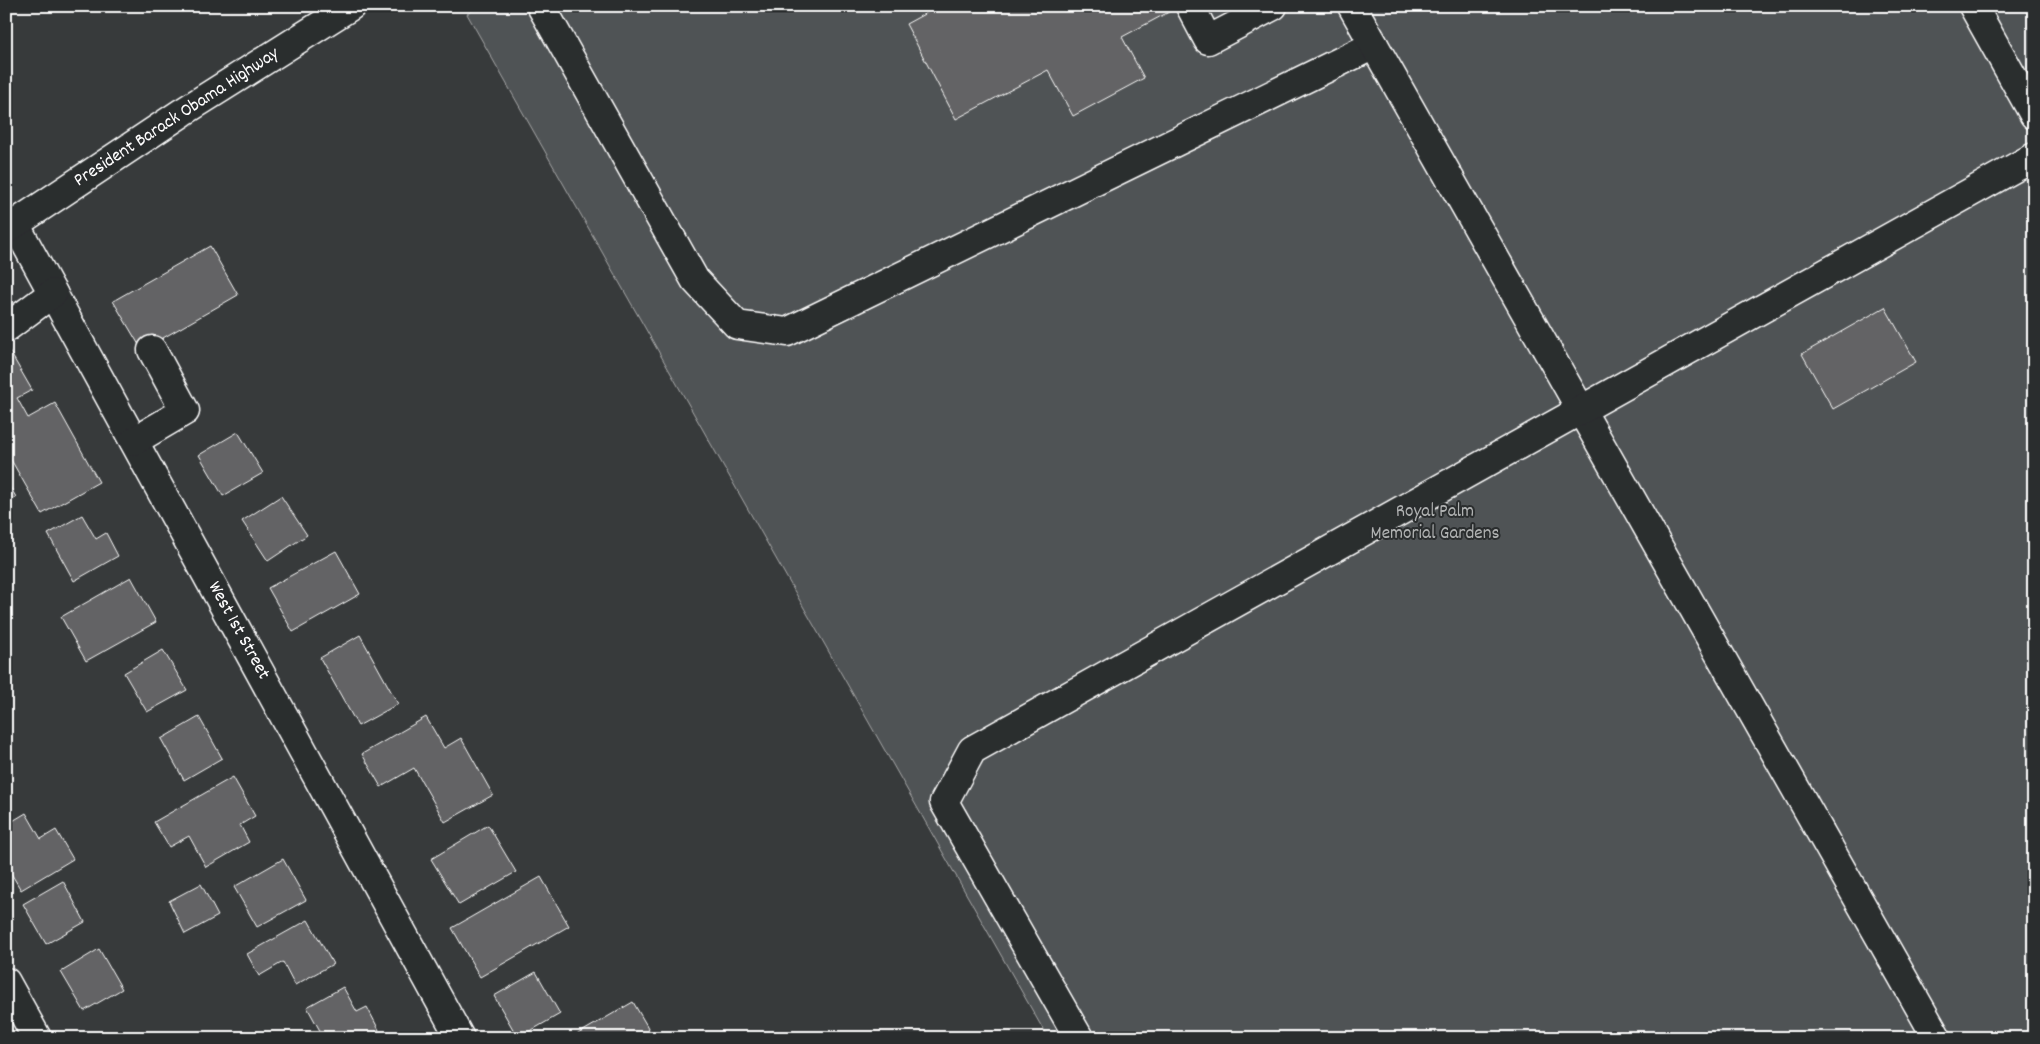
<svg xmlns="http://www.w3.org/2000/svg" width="2040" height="1044" viewBox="0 0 2040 1044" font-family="Dekko,sans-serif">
<rect width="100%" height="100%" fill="#373a3b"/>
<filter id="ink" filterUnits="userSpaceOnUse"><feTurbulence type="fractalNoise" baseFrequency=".02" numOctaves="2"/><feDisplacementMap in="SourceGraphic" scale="10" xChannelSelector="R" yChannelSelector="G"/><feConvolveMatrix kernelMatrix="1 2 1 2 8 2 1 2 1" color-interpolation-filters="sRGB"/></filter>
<g filter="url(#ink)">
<!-- green -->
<path fill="#505354" stroke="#a8a9aa" d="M480,6h1554v1032h-986l-581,-1024z"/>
<!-- building -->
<g fill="#636465" stroke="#fff">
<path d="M939,6h241l-58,31 22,41 -71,38 -25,-46 -92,49 -50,-95z"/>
<path d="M210,246l28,49 -96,55 -29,-49z"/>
<path d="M1885,307l31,55 -83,47 -31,-55z"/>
<path d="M6,345l26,45 -15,8 11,20 27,-15 44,79 -57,32 -36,-63z"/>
<path d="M238,432l25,41 -40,23 -24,-41z"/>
<path d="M6,480l10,17 -10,5z"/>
<path d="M281,496l26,39 -39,26 -26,-40z"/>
<path d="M82,515l14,24 10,-6 12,23 -44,25 -26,-47z"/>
<path d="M336,551l24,43 -67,38 -25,-44z"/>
<path d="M131,577l25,45 -70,39 -25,-44z"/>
<path d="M360,635l38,69 -40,22 -38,-68z"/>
<path d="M163,650l24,40 -40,22 -23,-39z"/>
<path d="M199,717l23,41 -38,22 -23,-41z"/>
<path d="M426,717l18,31 17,-10 32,57 -48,27 -31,-54 -33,19 -19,-33z"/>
<path d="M233,777l22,39 -15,9 9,17 -43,25 -17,-31 -20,11 -15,-25z"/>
<path d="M26,813l15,26 15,-9 17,29 -52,31 -15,-25v-40z"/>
<path d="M488,825l28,47 -57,33 -28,-46z"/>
<path d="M283,859l23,41 -49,27 -23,-40z"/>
<path d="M541,877l28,49 -89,51 -28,-49z"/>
<path d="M63,881l22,41 -39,22 -23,-40z"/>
<path d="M201,884l17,32 -33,18 -16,-33z"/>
<path d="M308,920l25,44 -38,21 -12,-23 -24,14 -12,-22z"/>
<path d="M99,949l23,40 -38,22 -23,-39z"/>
<path d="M536,972l24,42 -42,24 -24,-42z"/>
<path d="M343,987l14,25 10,-5 12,23 -14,8h-41l-17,-31z"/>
<path d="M633,1002l21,36h-83z"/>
</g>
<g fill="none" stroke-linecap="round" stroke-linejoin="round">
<defs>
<g id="minor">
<path d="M541,6l154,274 42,45 50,7 587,-287"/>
<path d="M1190,6l18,34 65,-34"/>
<path d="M1352,6l585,1032"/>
<path d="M1973,6l61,109"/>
<path d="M15,224l445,814"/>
<path d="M6,328l47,-35"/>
<path d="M134,441l51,-30 -33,-61"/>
<path d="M6,982l31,56"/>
<path d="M1079,1038l-135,-236 28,-52 1062,-593"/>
</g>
<path id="major" d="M6,230l177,-118 168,-106"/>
</defs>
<!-- minor casing -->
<use href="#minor" stroke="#fff" stroke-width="31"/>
<!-- major casing -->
<use href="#major" stroke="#fff" stroke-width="31"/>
<!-- minor -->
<use href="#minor" stroke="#2a2d2e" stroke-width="28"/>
<!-- major -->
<use href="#major" stroke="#2a2d2e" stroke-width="28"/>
</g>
</g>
<g text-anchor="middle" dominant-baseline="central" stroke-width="4" stroke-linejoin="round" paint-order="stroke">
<!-- street labels -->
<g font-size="19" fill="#fff" stroke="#2a2d2e">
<text transform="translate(177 118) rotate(-33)">President Barack Obama Highway</text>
<text transform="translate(238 631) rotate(61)">West 1st Street</text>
</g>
<!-- park labels -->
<g font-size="19" fill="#b0b2b2" stroke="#2a2d2e">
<text x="1435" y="512">Royal Palm<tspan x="1435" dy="22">Memorial Gardens</tspan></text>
</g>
</g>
<!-- margin -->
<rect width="2040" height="1044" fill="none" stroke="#2a2d2e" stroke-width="25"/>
<rect x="12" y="12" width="2015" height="1019" fill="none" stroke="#fff" stroke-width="2" filter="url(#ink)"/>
</svg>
